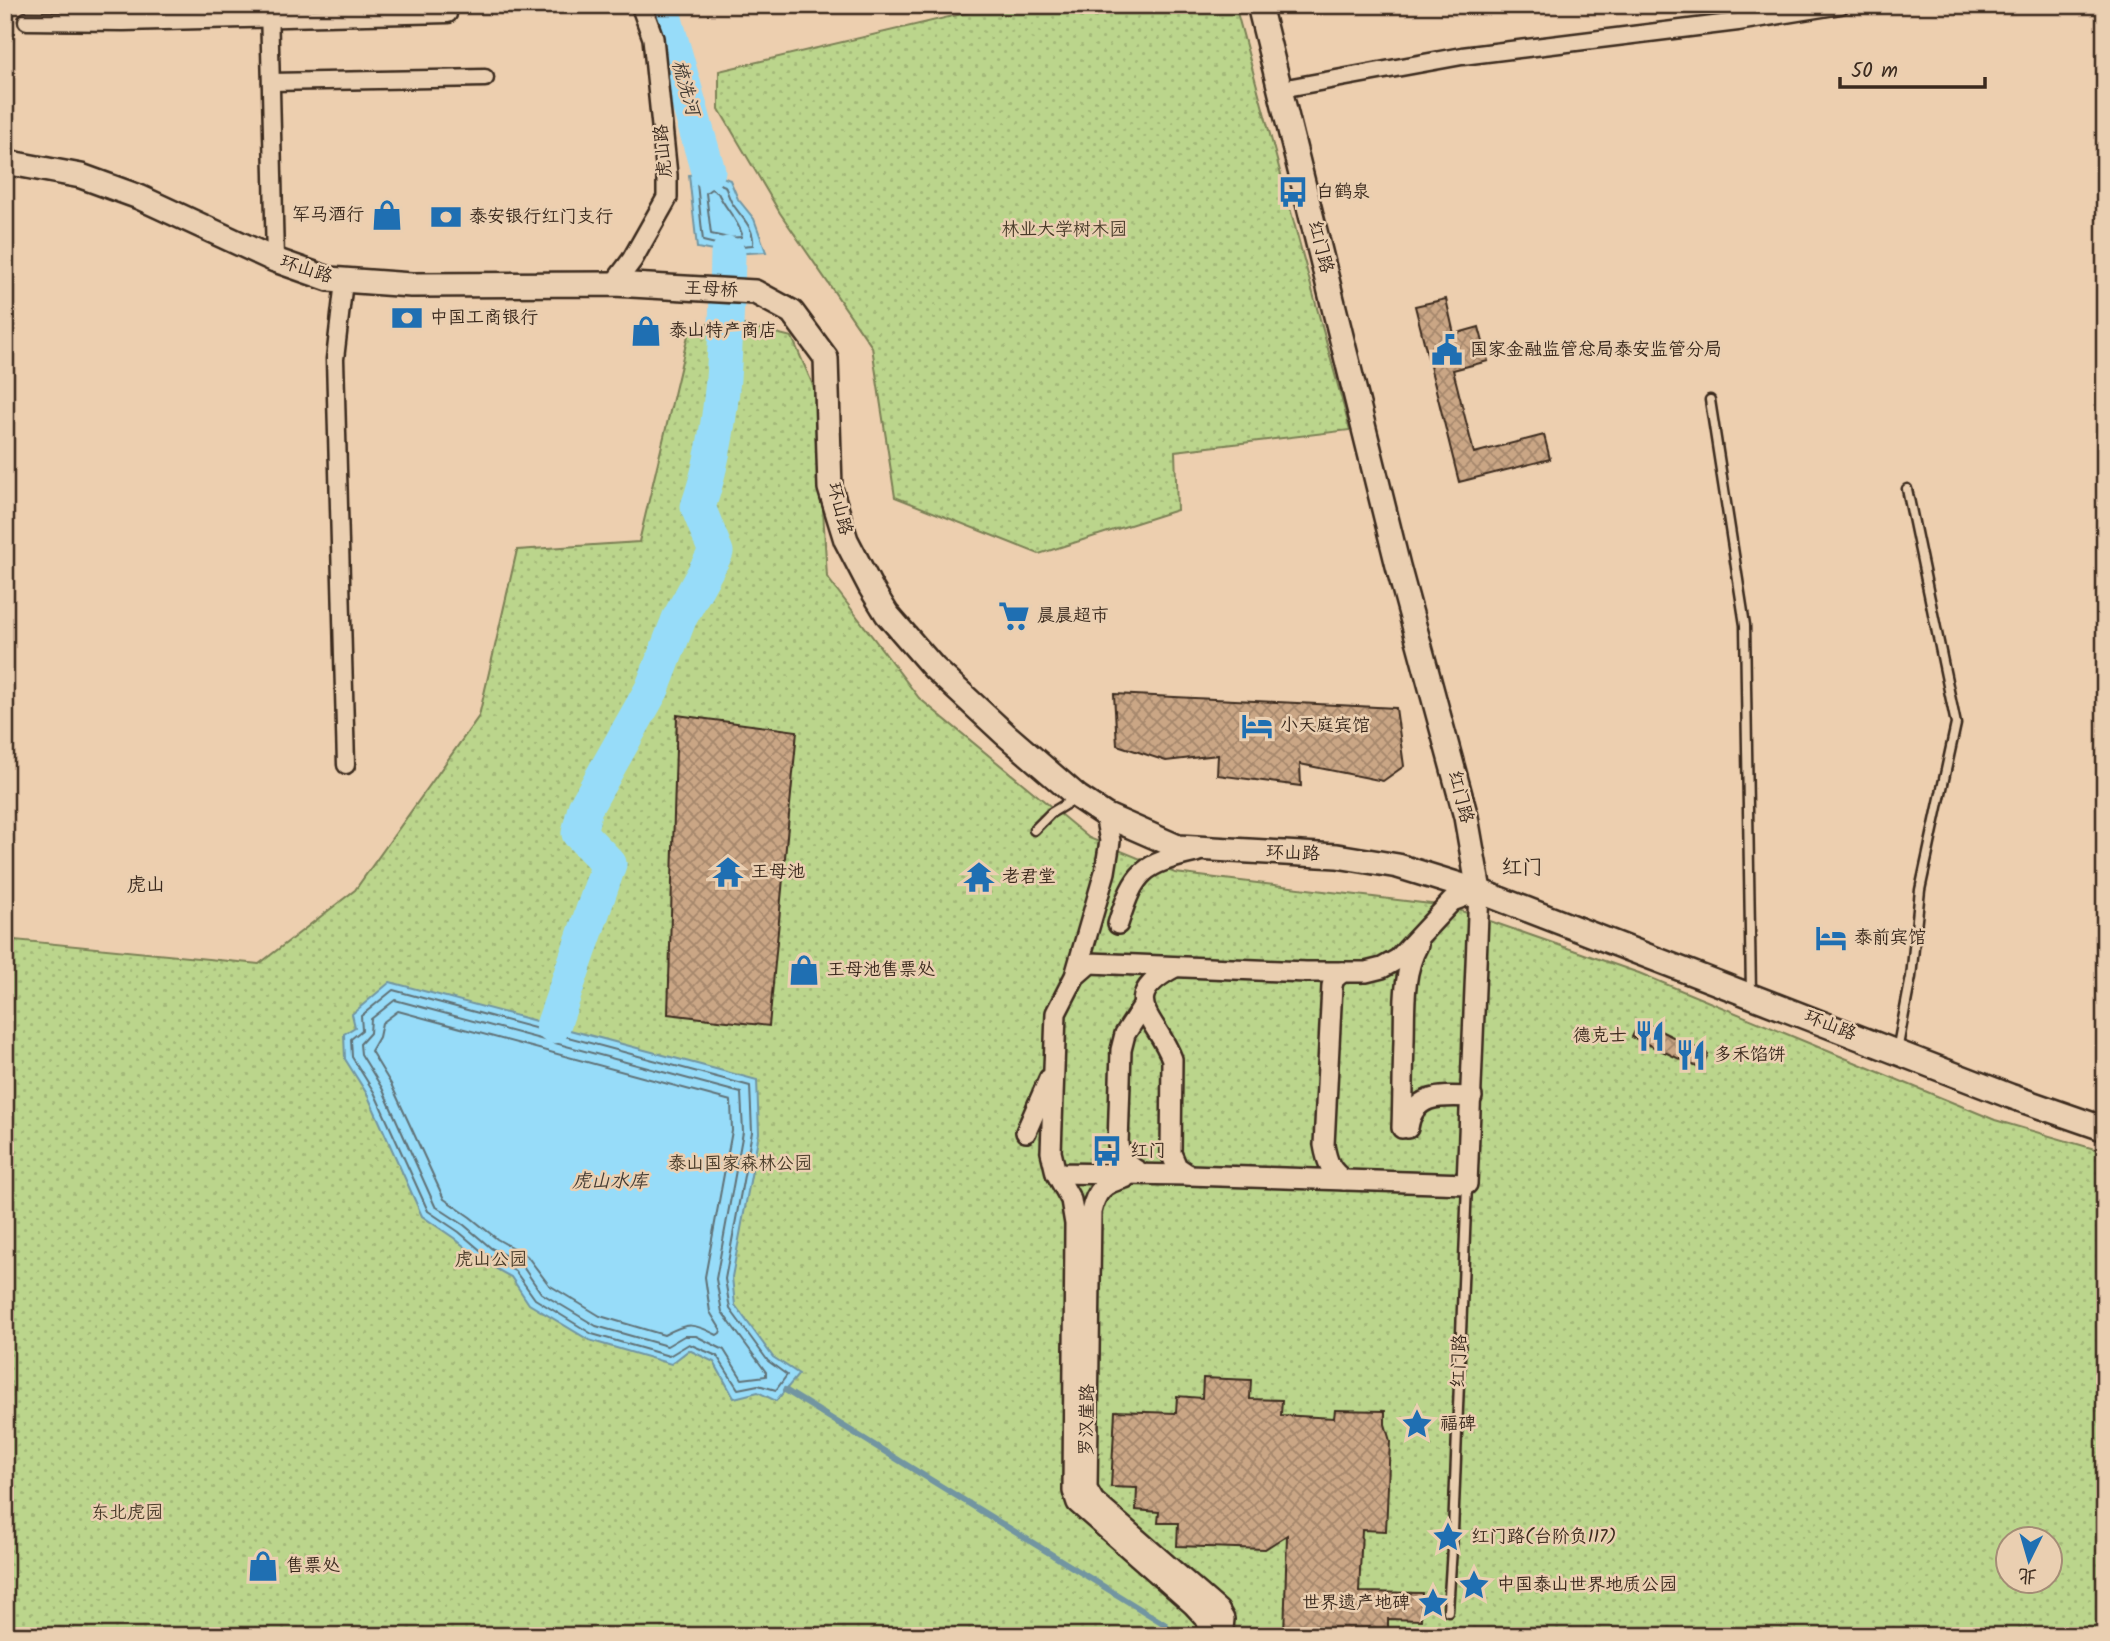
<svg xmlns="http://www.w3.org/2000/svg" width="2110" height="1641" viewBox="0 0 2110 1641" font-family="Kalam,'LXGW WenKai TC',sans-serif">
<defs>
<pattern id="park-dots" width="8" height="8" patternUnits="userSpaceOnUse" patternTransform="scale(1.75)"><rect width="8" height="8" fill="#bbd58c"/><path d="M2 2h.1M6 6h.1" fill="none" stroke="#a2b778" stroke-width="1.8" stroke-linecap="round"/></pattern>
<pattern id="building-cross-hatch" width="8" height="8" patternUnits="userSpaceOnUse" patternTransform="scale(1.75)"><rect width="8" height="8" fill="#caa685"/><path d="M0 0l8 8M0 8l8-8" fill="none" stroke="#a5876c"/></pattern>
</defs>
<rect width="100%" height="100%" fill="#edcfaf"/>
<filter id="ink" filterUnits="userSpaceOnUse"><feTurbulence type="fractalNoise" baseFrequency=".0143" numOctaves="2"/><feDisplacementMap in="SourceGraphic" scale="14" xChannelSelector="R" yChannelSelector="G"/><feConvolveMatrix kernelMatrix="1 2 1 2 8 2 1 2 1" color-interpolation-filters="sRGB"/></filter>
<g filter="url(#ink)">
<!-- park -->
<g fill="url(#park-dots)" stroke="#7b8055" stroke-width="2" fill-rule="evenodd">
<path d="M981,5h254l115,425 -175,21 2,59 -138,44 -144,-57 -23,-150 -92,-134 -61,-104v-38l260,-61z"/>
<path d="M727,321l65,16 24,55 11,185 92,121 170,140 86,35 272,33 192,67 356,147 110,32v484h-2100v-697l254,25 96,-74 124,-174 38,-166 122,-8 51,-215zM2008,1540h42v42h-42z"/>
</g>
<!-- water -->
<g fill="#97dcf9" stroke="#7295a1" stroke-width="2">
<path d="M708,171l22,9 8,19 16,20 12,33 -38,2 -31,-6 -8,-73z"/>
<path d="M390,982l367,98 2,53 -27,144 3,28 38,52 26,17 -23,27 -18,-9 -24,6 -20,-36 -25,-12 -18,14 -82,-24 -60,-36 -18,-27 -29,-16 -28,-23 -32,-22 -55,-122 -22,-35 -1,-25 11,-7 -3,-13z"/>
</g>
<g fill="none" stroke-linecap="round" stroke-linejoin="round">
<!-- shore -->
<g stroke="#607176" stroke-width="2">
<path d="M708,179l17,7c2,5 4,12 7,17 9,14 23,25 21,42l-25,2 -25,-6 -6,-58 2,-3z"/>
<path d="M711,189l7,4c7,15 19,26 24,41l-1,3 -12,1 -18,-4 -5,-41z"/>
<path d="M393,990l357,96 2,46 -27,147 5,30 38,52 19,14 -11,15 -18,-5 -20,4 -21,-33 -28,-12 -20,12 -77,-22 -57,-35 -20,-28 -29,-16 -27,-23 -31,-21 -54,-119 -22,-35 -1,-18 11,-9 -1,-14z"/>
<path d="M395,1000l346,93 2,39 -27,147 6,33 44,60v4l-24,3 -18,-29 -28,-14h-12l-17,10 -71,-20 -55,-33 -20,-29 -30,-16 -27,-23 -29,-19 -53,-118 -21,-34 -1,-10 10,-11 1,-14z"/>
<path d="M398,1011l333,90 1,30 -27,146 5,35 11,18 -1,3 -3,2c-25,-12 -28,-13 -53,0l-64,-19 -51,-31 -22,-29 -30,-17 -27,-22 -26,-18 -53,-115 -20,-33 8,-14 3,-14z"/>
</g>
<!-- stream -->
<path stroke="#7295a1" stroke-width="6" d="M785,1390l381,235 7,11"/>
<!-- river -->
<g stroke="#97dcf9" stroke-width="35">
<path d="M661,5l47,166"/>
<path d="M553,1026l56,-162 -30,-31 6,-25 67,-119 27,-70 37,-67 -18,-45c28,-82 28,-168 30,-253"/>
</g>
</g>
<!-- building -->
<g fill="url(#building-cross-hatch)" stroke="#3b2a1e" stroke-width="2">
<path d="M1446,299l8,35 25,-7 9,34 -35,9 21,83 70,-18 6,24 -91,23 -44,-176z"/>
<path d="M1114,694l282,14 8,58 -21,15 -83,-17 1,22 -84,-11 1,-20 -52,6 -49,-16z"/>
<path d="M677,715l120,16 -28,295 -101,-12z"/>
<path d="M1640,1021l68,33 -7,15 -69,-32z"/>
<path d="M1203,1378l48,2 -1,19 32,1 -1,15 53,3 1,-8 50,1v13l5,17 -4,90 -24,-1 -3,62 63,1 -1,27 -33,-1v17h-104l3,-101 -22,14 -88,-3 1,-23h-20l1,-11 -23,-2 1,-22 -26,-1 4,-76 61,2 1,-17 25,2z"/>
</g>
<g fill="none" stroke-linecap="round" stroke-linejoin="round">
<defs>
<g id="service">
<path d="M1710,400l35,225 6,368"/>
<path d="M1034,830l17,-17 25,-15"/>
<path d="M1897,1051l14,-74 9,-87 36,-166 -49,-235"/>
<path d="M1448,1611l5,-79 14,-348"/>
</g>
<g id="minor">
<path d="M269,5l6,255"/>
<path d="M27,21l96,1 325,-8"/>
<path d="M271,82l214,-4"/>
<path d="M1281,89l181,-33 276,-34 103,-17"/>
<path d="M344,281l-9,78 11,406"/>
</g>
<g id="tertiary">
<path d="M614,284l18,-24 35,-62v-23l-14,-137 -12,-33"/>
<path d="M1118,924c17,-54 25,-60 78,-72"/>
<path d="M1175,967c-60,32 -19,49 -3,92l-1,94 6,14 12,8"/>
<path d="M1342,972l-8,7 -2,7 -8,159c3,17 6,25 20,35"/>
<path d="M1075,976l15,-13 216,9h60l16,-4 16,-9 54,-58 27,-10 -12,293 -278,-9 -133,-2 -5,-21 5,-139 19,-37 30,-104 5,-31 -5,-26"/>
<path d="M1402,1128c1,-29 1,-58 2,-87 1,-32 -2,-67 14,-96"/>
<path d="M1408,1128c5,-36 36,-32 64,-31"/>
<path d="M1026,1132l23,-53"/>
<path d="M1056,1173l15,27 4,24 -2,267 4,12 116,102 12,13 8,18"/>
<path d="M1143,1174c-15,-8 -20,-13 -25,-29l3,-95 4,-16 18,-28"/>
<path d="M1125,1178c-22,5 -29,13 -34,34l-4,277 7,12 125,109 5,9 -1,10 -7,7"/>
</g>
<g id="secondary">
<path d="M1259,5l139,561 68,251 13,74"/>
<path d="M5,162l76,14 58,21 136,63 54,19 82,6 203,-1 141,8 37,20 34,46 4,130 16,52 25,48 16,26 47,54 71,66 73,63 27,18 73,32 159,9 61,10 81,25 531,205 95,33"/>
</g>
</defs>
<!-- service casing -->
<use href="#service" stroke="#3b2a1e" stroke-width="13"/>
<!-- minor casing -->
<use href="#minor" stroke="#3b2a1e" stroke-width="21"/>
<!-- tertiary casing -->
<use href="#tertiary" stroke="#3b2a1e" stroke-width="24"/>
<!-- secondary casing -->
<use href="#secondary" stroke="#3b2a1e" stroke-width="28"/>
<!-- service -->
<use href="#service" stroke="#eacfb1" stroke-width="8"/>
<!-- minor -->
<use href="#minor" stroke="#eacfb1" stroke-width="16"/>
<!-- tertiary -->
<use href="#tertiary" stroke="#eacfb1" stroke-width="19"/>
<!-- secondary -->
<use href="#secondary" stroke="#eacfb1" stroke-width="23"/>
</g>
</g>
<!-- icons -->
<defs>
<symbol id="bus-bare" viewBox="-9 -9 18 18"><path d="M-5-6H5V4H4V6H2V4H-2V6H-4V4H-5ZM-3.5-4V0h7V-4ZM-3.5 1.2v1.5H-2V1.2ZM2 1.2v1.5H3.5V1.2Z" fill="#1f6fb2" stroke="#eacfb1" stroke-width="2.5" paint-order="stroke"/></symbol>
<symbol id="shop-bare" viewBox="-9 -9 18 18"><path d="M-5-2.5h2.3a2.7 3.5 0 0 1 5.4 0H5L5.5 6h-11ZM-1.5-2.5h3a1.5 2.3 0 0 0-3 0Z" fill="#1f6fb2" stroke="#eacfb1" stroke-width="2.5" paint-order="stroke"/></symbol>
<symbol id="bank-bare" viewBox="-9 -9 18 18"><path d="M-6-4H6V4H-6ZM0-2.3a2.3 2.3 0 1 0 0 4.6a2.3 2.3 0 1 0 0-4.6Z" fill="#1f6fb2" stroke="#eacfb1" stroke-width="2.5" paint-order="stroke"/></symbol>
<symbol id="civic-bare" viewBox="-9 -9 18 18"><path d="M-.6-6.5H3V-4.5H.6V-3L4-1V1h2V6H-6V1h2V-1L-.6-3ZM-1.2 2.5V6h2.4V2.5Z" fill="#1f6fb2" stroke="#eacfb1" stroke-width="2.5" paint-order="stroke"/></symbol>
<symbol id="supermarket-bare" viewBox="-9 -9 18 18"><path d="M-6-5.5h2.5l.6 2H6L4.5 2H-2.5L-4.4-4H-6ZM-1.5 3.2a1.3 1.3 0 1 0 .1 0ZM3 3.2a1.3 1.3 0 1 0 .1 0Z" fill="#1f6fb2" stroke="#eacfb1" stroke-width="2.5" paint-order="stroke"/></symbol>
<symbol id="hotel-bare" viewBox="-9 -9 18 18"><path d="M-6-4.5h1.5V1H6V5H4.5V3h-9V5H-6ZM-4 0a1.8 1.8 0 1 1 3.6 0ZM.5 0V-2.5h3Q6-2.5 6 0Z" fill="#1f6fb2" stroke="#eacfb1" stroke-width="2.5" paint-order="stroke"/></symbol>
<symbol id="temple-bare" viewBox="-9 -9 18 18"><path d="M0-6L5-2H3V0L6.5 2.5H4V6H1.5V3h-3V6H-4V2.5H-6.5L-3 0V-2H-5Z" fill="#1f6fb2" stroke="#eacfb1" stroke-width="2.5" paint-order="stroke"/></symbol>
<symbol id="restaurant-bare" viewBox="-9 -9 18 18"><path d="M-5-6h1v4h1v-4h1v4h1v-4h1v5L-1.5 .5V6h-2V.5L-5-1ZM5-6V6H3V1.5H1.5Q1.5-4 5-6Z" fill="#1f6fb2" stroke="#eacfb1" stroke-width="2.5" paint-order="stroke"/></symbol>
<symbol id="sight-bare" viewBox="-9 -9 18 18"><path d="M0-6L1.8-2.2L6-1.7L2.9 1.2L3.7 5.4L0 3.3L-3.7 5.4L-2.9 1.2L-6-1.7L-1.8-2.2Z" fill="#1f6fb2" stroke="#eacfb1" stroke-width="2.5" paint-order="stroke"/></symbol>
</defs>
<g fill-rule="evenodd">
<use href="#bus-bare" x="1271" y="170" width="44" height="44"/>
<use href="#shop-bare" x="365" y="193" width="44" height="44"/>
<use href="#bank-bare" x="424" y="195" width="44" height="44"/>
<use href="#bank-bare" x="385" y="296" width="44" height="44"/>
<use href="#shop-bare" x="624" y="309" width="44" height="44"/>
<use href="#civic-bare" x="1425" y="328" width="44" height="44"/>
<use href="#supermarket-bare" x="992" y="594" width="44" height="44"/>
<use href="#hotel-bare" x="1235" y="704" width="44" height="44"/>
<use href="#temple-bare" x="706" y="850" width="44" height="44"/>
<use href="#temple-bare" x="957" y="855" width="44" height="44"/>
<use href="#hotel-bare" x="1809" y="916" width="44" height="44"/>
<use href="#shop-bare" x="782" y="948" width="44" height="44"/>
<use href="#restaurant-bare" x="1628" y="1014" width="44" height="44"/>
<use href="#restaurant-bare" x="1669" y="1033" width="44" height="44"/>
<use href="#bus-bare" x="1085" y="1129" width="44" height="44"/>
<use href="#sight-bare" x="1395" y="1402" width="44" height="44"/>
<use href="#sight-bare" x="1426" y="1515" width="44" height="44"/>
<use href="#shop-bare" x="241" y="1544" width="44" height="44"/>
<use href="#sight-bare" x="1452" y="1563" width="44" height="44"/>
<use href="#sight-bare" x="1411" y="1581" width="44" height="44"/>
</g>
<g text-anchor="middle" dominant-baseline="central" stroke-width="5" stroke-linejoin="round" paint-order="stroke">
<!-- street labels -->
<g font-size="18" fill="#3b2a1e" stroke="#eacfb1">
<text transform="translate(664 151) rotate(-95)">虎山路</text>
<text transform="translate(1320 247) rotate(76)">红门路</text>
<text transform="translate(306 270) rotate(18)">环山路</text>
<text transform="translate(711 290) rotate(3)">王母桥</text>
<text transform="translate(839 509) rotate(76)">环山路</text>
<text transform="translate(1460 797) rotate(76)">红门路</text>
<text transform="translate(1293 854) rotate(2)">环山路</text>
<text transform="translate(1830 1026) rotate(21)">环山路</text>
<text transform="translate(1460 1361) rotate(-88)">红门路</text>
<text transform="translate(1088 1420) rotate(-89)">罗汉崖路</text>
</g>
<!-- poi labels -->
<g font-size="18" fill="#3b2a1e" stroke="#eacfb1" text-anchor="start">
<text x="1316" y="192">白鹤泉</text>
<text x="364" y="215" text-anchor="end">军马酒行</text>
<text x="469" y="217">泰安银行红门支行</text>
<text x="430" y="318">中国工商银行</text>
<text x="669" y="331">泰山特产商店</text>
<text x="1470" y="350">国家金融监管总局泰安监管分局</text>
<text x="1037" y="616">晨晨超市</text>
<text x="1280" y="726">小天庭宾馆</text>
<text x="751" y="872">王母池</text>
<text x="1002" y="877">老君堂</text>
<text x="1854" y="938">泰前宾馆</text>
<text x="827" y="970">王母池售票处</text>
<text x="1627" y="1036" text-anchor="end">德克士</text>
<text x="1714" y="1055">多禾馅饼</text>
<text x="1130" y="1151">红门</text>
<text x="1440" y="1424">福碑</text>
<text x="1471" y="1537">红门路(台阶负117)</text>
<text x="286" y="1566">售票处</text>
<text x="1497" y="1585">中国泰山世界地质公园</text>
<text x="1410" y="1603" text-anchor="end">世界遗产地碑</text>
</g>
<!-- park labels -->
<g font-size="18" fill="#483b29" stroke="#eacfb1">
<text x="1064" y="230">林业大学树木园</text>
<text x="740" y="1164">泰山国家森林公园</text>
<text x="491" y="1260">虎山公园</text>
<text x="127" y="1513">东北虎园</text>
</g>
<!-- water labels -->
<g font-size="19" font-style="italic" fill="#443c34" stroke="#eacfb1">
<text transform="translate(685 88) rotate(74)">梳洗河</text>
<text x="610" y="1182">虎山水库</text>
</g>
<!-- neighbourhood labels -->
<g font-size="19" fill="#3b2a1e" stroke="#eacfb1">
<text x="146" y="886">虎山</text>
</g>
<!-- quarter labels -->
<g font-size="21" fill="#3b2a1e" stroke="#eacfb1">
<text x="1522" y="868">红门</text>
</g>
</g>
<!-- margin -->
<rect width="2110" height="1641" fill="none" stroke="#eacfb1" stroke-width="28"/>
<rect x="14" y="14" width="2082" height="1613" fill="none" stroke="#3b2a1e" stroke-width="2.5" filter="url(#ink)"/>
<!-- north arrow -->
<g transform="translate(2029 1560) rotate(185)"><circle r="33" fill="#eacfb1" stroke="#a48d76" stroke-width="2"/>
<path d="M0-5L12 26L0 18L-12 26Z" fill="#1f6fb2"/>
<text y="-10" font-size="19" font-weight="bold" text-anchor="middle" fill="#3b2a1e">北</text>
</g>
<!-- scale -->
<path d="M1840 77v10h145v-10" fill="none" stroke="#3b2a1e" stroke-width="3.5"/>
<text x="1851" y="77" font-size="21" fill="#3b2a1e" stroke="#eacfb1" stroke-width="5" paint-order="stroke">50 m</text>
</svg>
